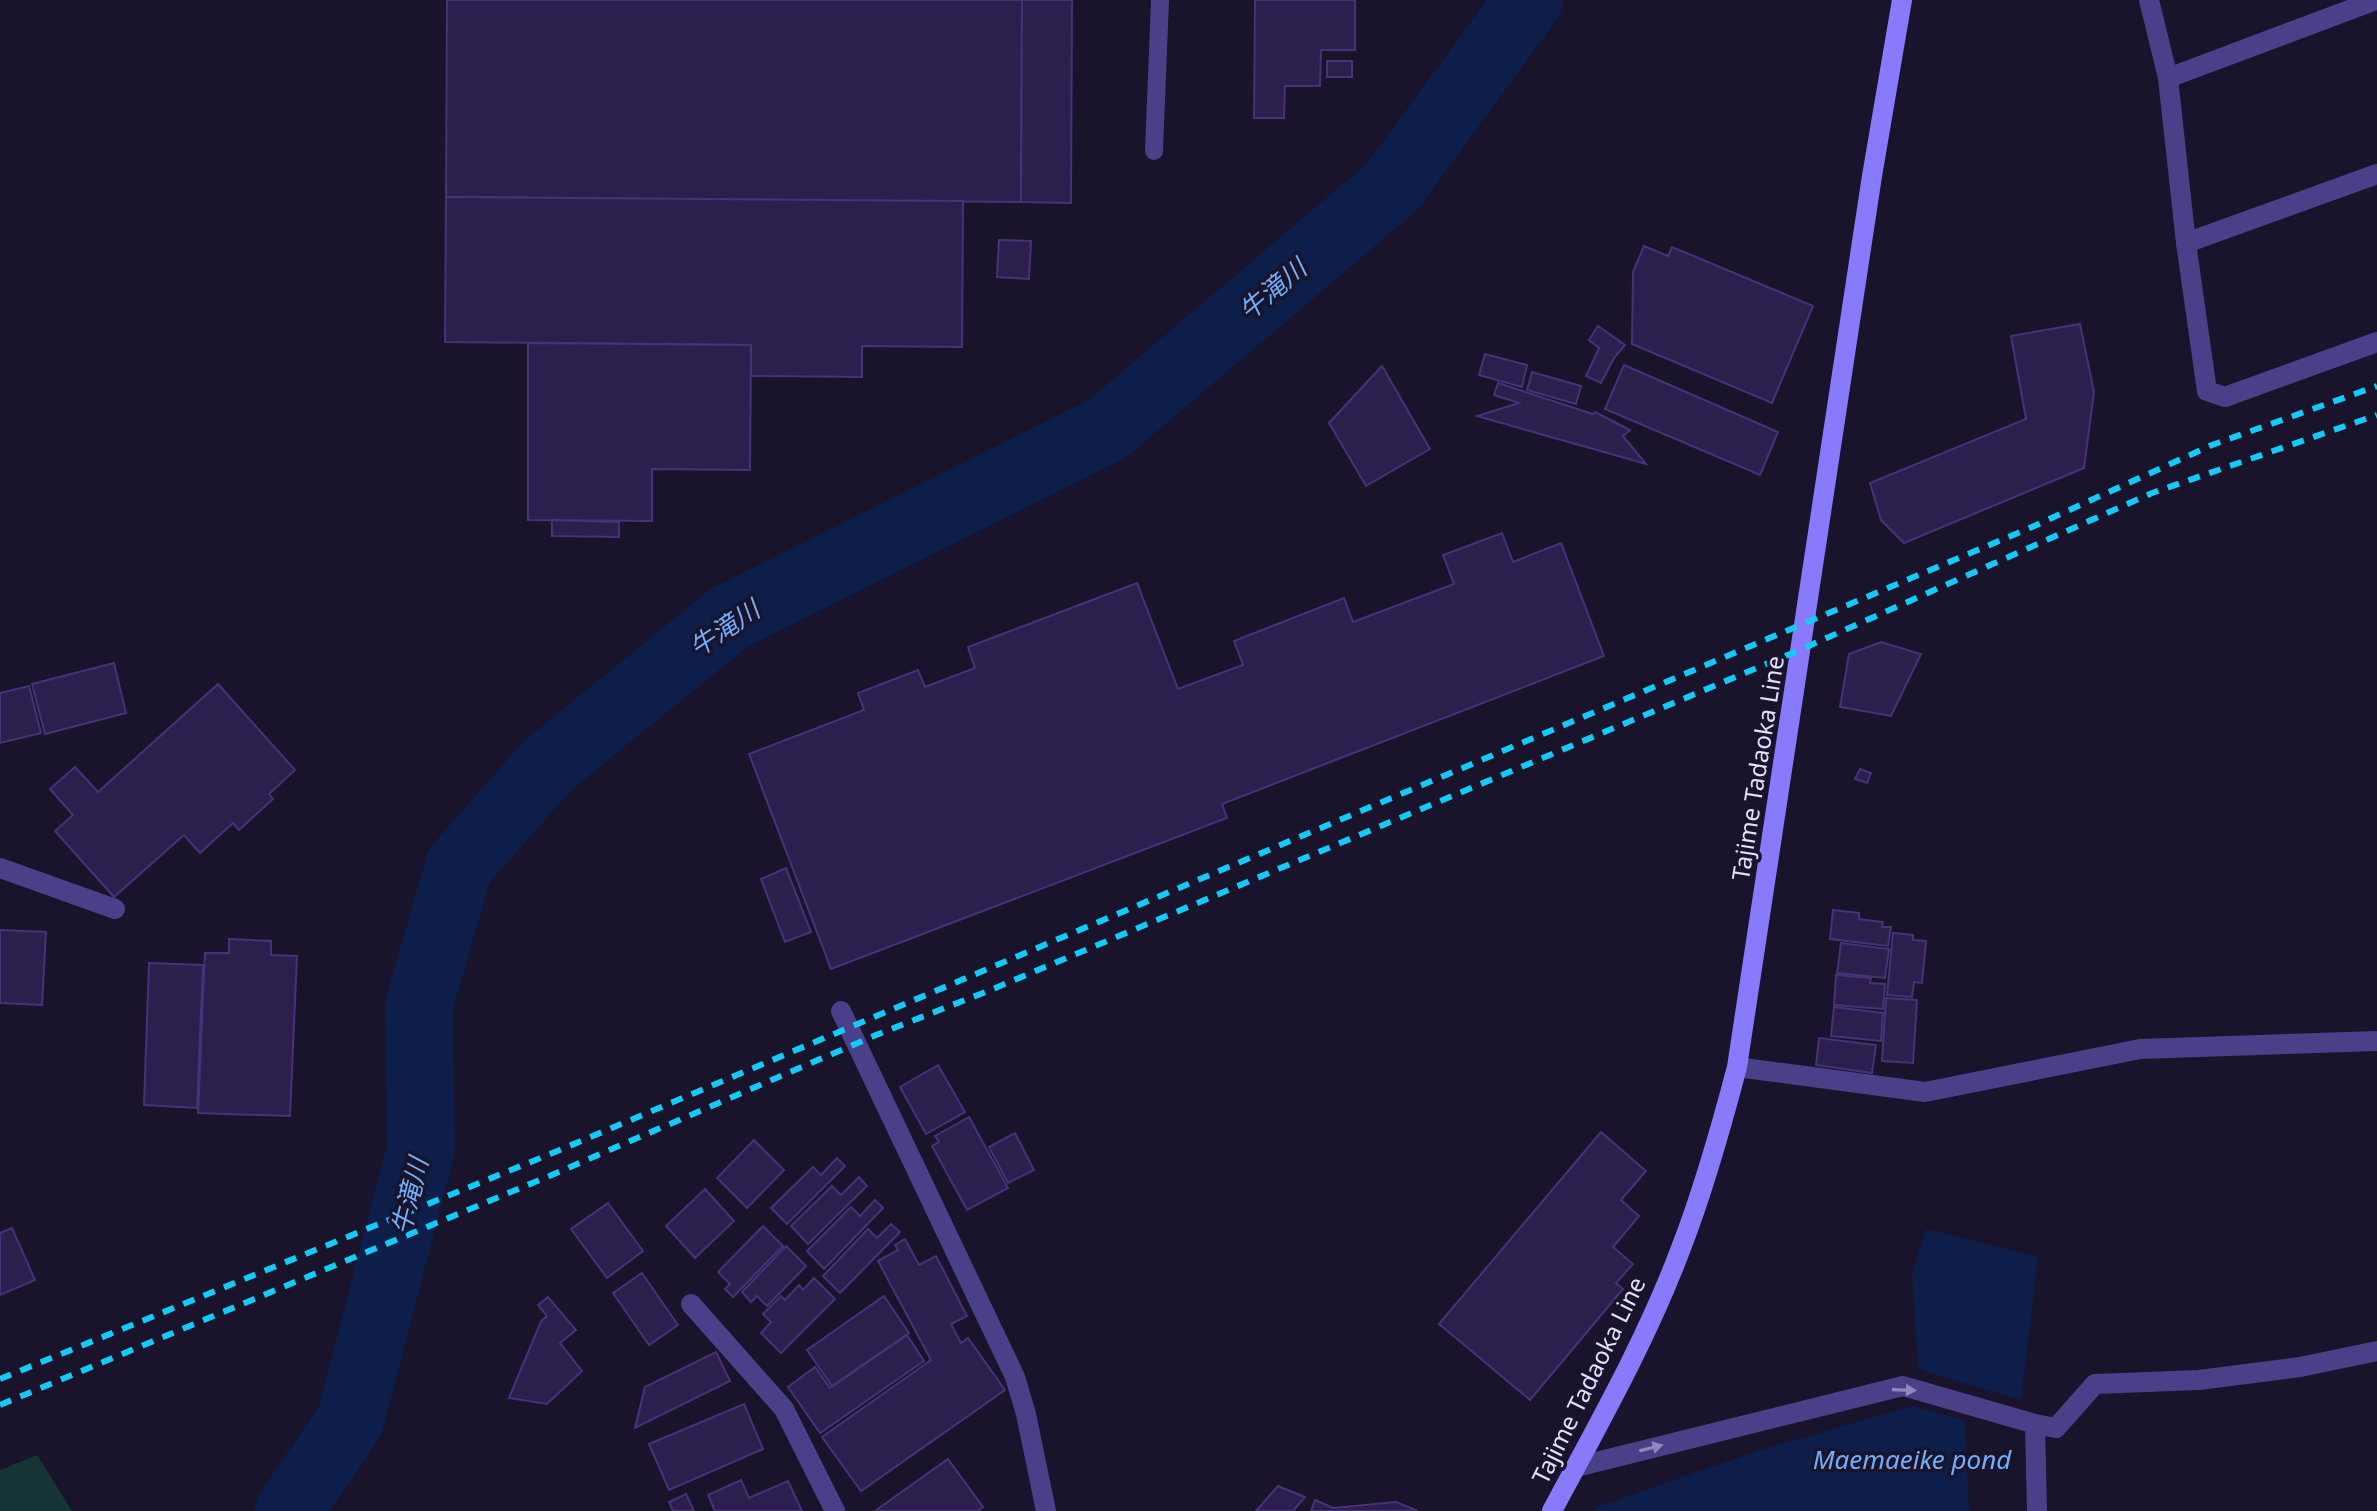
<svg xmlns="http://www.w3.org/2000/svg" width="2377" height="1511" viewBox="0 0 2377 1511" font-family="'Noto Sans','Noto Sans JP',sans-serif">
<rect width="100%" height="100%" fill="#19132c"/>
<!-- green -->
<path fill="#163436" d="M37,1455l35,56h-72v-41z"/>
<!-- water -->
<g fill="#0d1e4b">
<path d="M1926,1229l112,28 -17,143 -103,-31 -6,-95z"/>
<path d="M1912,1406l53,14 4,91h-374l2,-4 160,-56z"/>
</g>
<g fill="none" stroke-linecap="round" stroke-linejoin="round">
<!-- river -->
<path stroke="#0d1e4b" stroke-width="68" d="M289,1511l61,-90 71,-272 -2,-144 40,-139 88,-100 182,-148 378,-189 285,-242 137,-187"/>
</g>
<!-- building -->
<g fill="#2d1f4d" stroke="#463278" stroke-width="2">
<path d="M447,0h575l-1,202 -575,-5z"/>
<path d="M1022,0h50l-1,203 -50,-1z"/>
<path d="M1255,0h100v50h-34l-1,36h-35l-1,32h-30z"/>
<rect x="1327" y="61" width="25" height="16"/>
<path d="M446,197l517,4 -1,146 -100,-1v31l-111,-1v-31l-306,-3z"/>
<path d="M999,240l32,1 -2,38 -32,-2z"/>
<path d="M1644,246l24,10 4,-9 141,59 -41,97 -140,-59 1,-72z"/>
<path d="M2080,324l14,68 -10,76 -180,75 -23,-23 -11,-37 156,-64 -15,-83z"/>
<path d="M1598,326l27,19 -11,13 -13,25 -15,-7 13,-28 -10,-8z"/>
<path d="M528,343l223,2 -1,125 -98,-1v52l-124,-1z"/>
<path d="M1485,354l42,11 -5,22 -43,-12z"/>
<path d="M1624,365l154,67 -18,43 -155,-66z"/>
<path d="M1382,366l48,83 -64,37 -37,-63z"/>
<path d="M1532,372l49,14 -5,18 -49,-14z"/>
<path d="M1498,383l95,31 2,-2 35,18 -7,6 23,28 -169,-48 42,-13 -25,-8z"/>
<path d="M552,520l67,2v15l-67,-1z"/>
<path d="M1502,533l11,29 48,-19 43,113 -382,148 5,14 -396,151 -82,-215 115,-44 -6,-17 60,-23 7,17 50,-19 -7,-21 169,-64 41,106 65,-24 -9,-24 110,-43 9,24 101,-38 -11,-29z"/>
<path d="M1881,642l40,12 -30,62 -51,-9 9,-53z"/>
<path d="M114,663l12,50 -81,21 -13,-50z"/>
<path d="M218,684l77,86 -26,24 4,5 -34,31 -6,-7 -33,30 -16,-18 -70,62 -59,-66 18,-16 -23,-26 25,-22 23,25z"/>
<path d="M29,686l12,47 -41,10v-50z"/>
<path d="M1860,769l11,4 -4,10 -12,-4z"/>
<path d="M786,868l25,64 -26,10 -24,-63z"/>
<path d="M1833,910l26,3v6l24,3 -1,5h9l-3,19 -58,-7z"/>
<path d="M0,930l46,2 -4,73 -42,-2z"/>
<path d="M1893,933l20,2v5l13,1 -4,42 -8,-1 -2,15 -25,-2z"/>
<path d="M229,939l42,2v14l26,1 -7,160 -92,-3 7,-160h24z"/>
<path d="M1841,943l48,6 -4,29 -48,-5z"/>
<path d="M149,963l54,2 -6,143 -53,-3z"/>
<path d="M1836,975l35,3 -1,5 15,1 -2,25 -49,-4z"/>
<path d="M1886,998l31,2 -4,63 -31,-2z"/>
<path d="M1834,1007l49,6 -2,28 -50,-5z"/>
<path d="M1819,1038l57,7 -4,28 -56,-8z"/>
<path d="M938,1065l27,47 -39,22 -26,-47z"/>
<path d="M969,1117l39,71 -41,22 -35,-64 7,-4 -4,-6z"/>
<path d="M1601,1132l45,39 -25,29 18,16 -26,31 20,17 -17,19 7,6 -93,111 -91,-76z"/>
<path d="M1015,1133l19,37 -26,13 -19,-36z"/>
<path d="M754,1140l30,30 -37,38 -30,-30z"/>
<path d="M837,1158l8,8 -58,58 -16,-16 42,-41 8,8z"/>
<path d="M859,1177l8,9 -59,58 -17,-18 41,-40 9,9z"/>
<path d="M705,1189l29,32 -39,37 -29,-32z"/>
<path d="M875,1200l8,8 -59,61 -17,-18 44,-44 9,9z"/>
<path d="M608,1203l35,48 -36,27 -36,-49z"/>
<path d="M891,1224l9,8 -60,61 -17,-17 45,-47 9,9z"/>
<path d="M763,1226l20,20 -50,51 -8,-8 5,-5 -12,-12z"/>
<path d="M12,1228l23,52 -35,15v-62z"/>
<path d="M905,1239l14,26 17,-9 31,60 -16,8 10,19 7,-5 37,52 -144,101 -39,-54 109,-77 -53,-99 20,-11 -3,-5z"/>
<path d="M786,1246l20,20 -39,40 -10,-10 -6,6 -9,-10z"/>
<path d="M642,1273l36,52 -29,20 -36,-52z"/>
<path d="M814,1278l21,21 -54,54 -20,-20 10,-11 -8,-8 18,-18 4,4 14,-15 4,5z"/>
<path d="M884,1296l25,37 -77,53 -25,-36z"/>
<path d="M548,1297l28,33 -16,13 22,28 -35,33 -38,-6 32,-77 6,-5 -9,-11z"/>
<path d="M907,1335l17,26 -104,72 -32,-46 27,-20 15,21z"/>
<path d="M716,1352l14,29 -95,47 10,-41z"/>
<path d="M744,1404l19,45 -94,41 -20,-46z"/>
<path d="M948,1459l35,48 -6,4h-102z"/>
<path d="M741,1480l8,18 39,-17 14,30h-87l-7,-16z"/>
<path d="M1278,1486l27,11 -12,14h-37z"/>
<path d="M686,1494l8,17h-21l-4,-9z"/>
<path d="M1315,1500l18,8 63,-6 22,9h-107z"/>
</g>
<g fill="none" stroke-linecap="round" stroke-linejoin="round">
<!-- service -->
<path stroke="#494089" stroke-width="18" d="M1154,151l6,-151"/>
<!-- minor -->
<g stroke="#494089" stroke-width="20">
<path d="M2149,0l19,78 18,165 21,148 18,6 152,-55"/>
<path d="M2168,78l208,-78"/>
<path d="M2186,243l191,-69"/>
<path d="M0,868l115,41"/>
<path d="M841,1011l174,366 11,37 20,97"/>
<path d="M1737,1067l188,25 215,-43 237,-8"/>
<path d="M691,1304l93,105 51,102"/>
<path d="M2035,1424l21,4 39,-44 104,-4 101,-13 77,-16"/>
<path d="M1576,1467l327,-81 132,38 2,87"/>
</g>
<!-- secondary -->
<path stroke="#887afa" stroke-width="20" d="M1552,1511c46,-86 95,-172 129,-263 23,-59 40,-120 56,-181l135,-891 30,-176"/>
<!-- rail -->
<g stroke="#12ccf7" stroke-width="6" stroke-dasharray="12 10" stroke-linecap="butt">
<path d="M0,1379l555,-227 1477,-625 180,-82 165,-59"/>
<path d="M0,1405l554,-231 322,-139 112,-44 814,-342 350,-156 225,-78"/>
</g>
</g>
<!-- one-way arrows -->
<defs><path id="oneway-solid" d="M-6-.8H1V-3.2L6.5 0L1 3.2V.8H-6Z" transform="scale(2)"/></defs>
<g fill="#8f88be">
<use href="#oneway-solid" transform="translate(1904 1390) rotate(2)"/>
<use href="#oneway-solid" transform="translate(1651 1448) rotate(-14)"/>
</g>
<g text-anchor="middle" dominant-baseline="central" stroke-width="7" stroke-linejoin="round" paint-order="stroke">
<!-- street labels -->
<g font-size="24" fill="#e5dffe" stroke="#19132c">
<text transform="translate(1757 768) rotate(-81)">Tajime Tadaoka Line</text>
<text transform="translate(1588 1380) rotate(-64)">Tajime Tadaoka Line</text>
</g>
<!-- water labels -->
<g font-size="26" font-style="italic" fill="#71aefa" stroke="#19132c">
<text transform="translate(1272 289) rotate(-40)">牛滝川</text>
<text transform="translate(724 628) rotate(-34)">牛滝川</text>
<text transform="translate(409 1196) rotate(-76)">牛滝川</text>
<text x="1912" y="1459">Maemaeike pond</text>
</g>
</g>
</svg>
